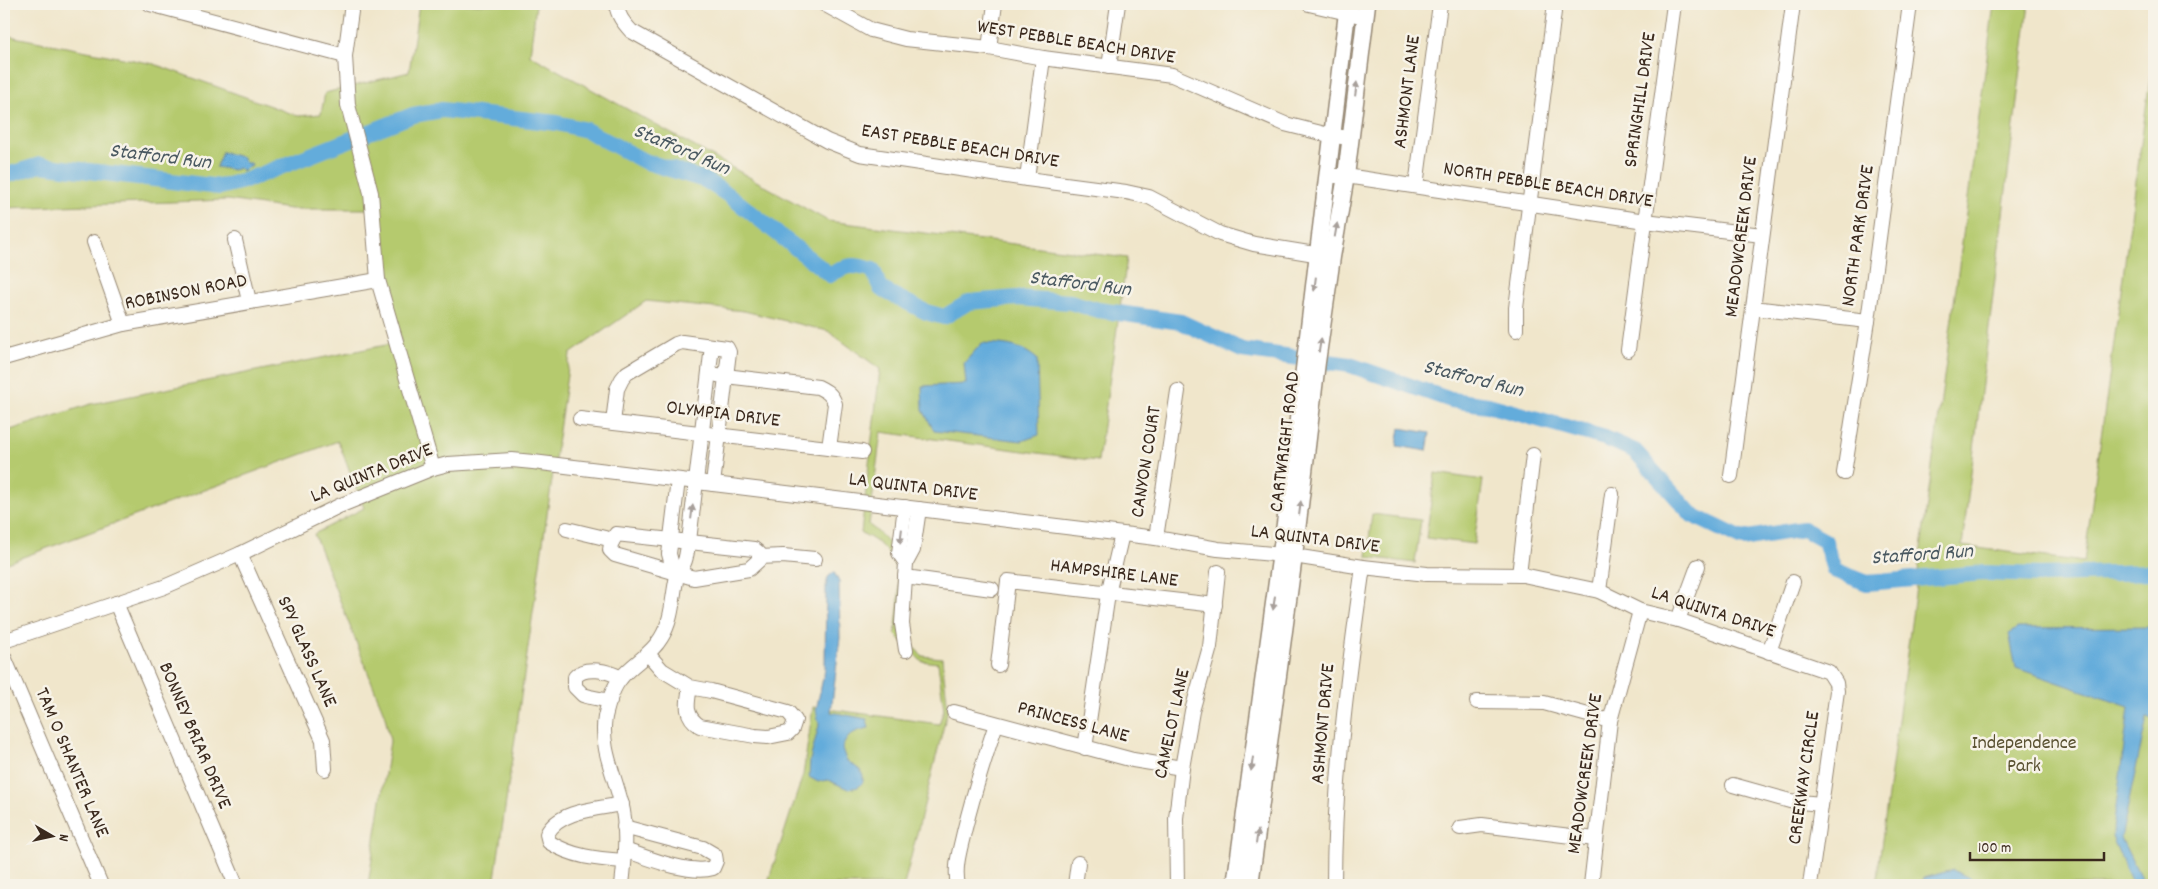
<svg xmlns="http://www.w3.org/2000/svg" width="2158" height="889" viewBox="0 0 2158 889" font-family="Dekko,sans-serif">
<rect width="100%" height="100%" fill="#f7f3e8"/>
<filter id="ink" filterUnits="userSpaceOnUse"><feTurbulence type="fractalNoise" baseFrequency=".02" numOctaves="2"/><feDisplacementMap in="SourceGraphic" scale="10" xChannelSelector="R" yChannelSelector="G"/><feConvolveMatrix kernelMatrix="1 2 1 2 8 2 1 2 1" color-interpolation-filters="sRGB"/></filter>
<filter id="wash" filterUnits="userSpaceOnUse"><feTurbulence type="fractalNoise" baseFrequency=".0096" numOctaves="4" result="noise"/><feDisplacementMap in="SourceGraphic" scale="20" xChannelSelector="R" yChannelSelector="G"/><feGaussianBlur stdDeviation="1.12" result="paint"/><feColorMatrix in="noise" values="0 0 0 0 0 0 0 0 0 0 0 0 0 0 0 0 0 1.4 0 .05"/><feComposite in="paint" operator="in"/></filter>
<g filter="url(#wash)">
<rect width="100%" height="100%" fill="#f0e6cb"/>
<!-- green -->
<g fill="#b5ca6e" stroke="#787a46">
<path d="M419,4h117l-6,51 298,166 299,37 -29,203 -217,-29 -12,93c44,32 32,60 32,108l21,23 20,2 6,51 -44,176h-137l36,-110 10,-68 126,17 5,-15 -6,-46 -17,-2 -26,-27c5,-42 13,-80 -34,-101l19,-164 -52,-38 -84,-20 -98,-10 -76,53 -76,531h-126l22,-144 -5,-25 -71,-182 50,-26 -26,-67 -334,123v-132l87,-28 310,-62 -17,-63 -4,-70h-90l-63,-9 -223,8v-173l150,29 144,52 23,-2 4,-21 84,-21z"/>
<path d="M1994,4h35l-67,542 122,16 70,-513v836h-278z"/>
<path d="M1435,473l48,7 -9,64 -48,-6z"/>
<path d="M1372,514l49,6 -6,43 -48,-6z"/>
</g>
<!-- water -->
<g fill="#64acdb" stroke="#506b7c">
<path d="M222,152l20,5 4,6h5l1,2 -10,6 -3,-3 -6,2 -17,-3z"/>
<path d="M982,343c21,1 38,1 55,16l2,76 -17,6 -88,-10 -11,-21 -1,-24 44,-2 -2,-21z"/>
<path d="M1400,428l30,5 -3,18 -30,-5z"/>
<path d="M834,572l5,10 1,56 -9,74 36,7 2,9c-15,3 -21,6 -27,20l4,12 14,10 3,6v6l-5,5 -10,2 -20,-9 -10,2 -9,-5 1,-17 9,-35 -3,-15 9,-41 1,-83 2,-9z"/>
<path d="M2154,627v92l-7,-1 -26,120 23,47h-11l-21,-48 17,-130 -113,-39 -7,-34 8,-6z"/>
<path d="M1953,870l31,15h-63l3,-7z"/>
</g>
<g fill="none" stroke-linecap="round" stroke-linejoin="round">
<!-- river -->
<path stroke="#64acdb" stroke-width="16" d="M4,176l36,-11 180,22 27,-7 166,-65 29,-5 115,13 29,7 58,31 61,19 25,16 100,79c18,-11 23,-11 43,-5l8,19 45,23 18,5 25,-15 48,-4 53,4 28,8 83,12 61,28 108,15 101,35 37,5 117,33 30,13 57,64 50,24 61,-10 22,12 9,29 33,13 116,-10 58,2 113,-3"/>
</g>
</g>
<g filter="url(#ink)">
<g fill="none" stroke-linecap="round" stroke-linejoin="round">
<defs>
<g id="minor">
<path d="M150,4l195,52"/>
<path d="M352,4l-7,52 3,49 23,88 7,87 55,188"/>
<path d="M616,4c2,12 7,18 15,27l196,110 33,13 167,25 99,13 23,5 71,37 34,10 73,12"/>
<path d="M824,4l47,26 35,9 83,9 54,10 129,17 113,49 48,12 18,2"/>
<path d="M1309,4l56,13"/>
<path d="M989,48l6,-44"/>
<path d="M1109,67l9,-63"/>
<path d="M1328,176h18l299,45 117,14"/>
<path d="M1027,179l16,-121"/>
<path d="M1416,186l24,-182"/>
<path d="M235,240l14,61"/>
<path d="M94,242l29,82"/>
<path d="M1753,308l115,13"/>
<path d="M1516,330v-22l39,-304"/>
<path d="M1628,350l46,-346"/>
<path d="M4,358l119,-34 255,-44"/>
<path d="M717,375l101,12c8,4 14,7 17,17l-6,44"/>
<path d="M580,419l282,33"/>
<path d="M613,423l4,-34 5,-10 5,-6 49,-29 6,-2 45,6 2,4 -16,132"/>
<path d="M1844,473l24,-152 42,-317"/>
<path d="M1731,476l62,-472"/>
<path d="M905,507l-6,46 7,10"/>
<path d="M567,529l46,11"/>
<path d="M616,534l138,15 5,4v7l-10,9 -55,9 -79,-23 -5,-5 1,-6z"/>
<path d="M1156,538l22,-147"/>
<path d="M240,554l83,186 2,29"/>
<path d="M759,557l24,-1 32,3"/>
<path d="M677,574l-5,-9 -3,-11 9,-74"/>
<path d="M1519,575l14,-120"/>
<path d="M905,577l87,12"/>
<path d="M1599,591l13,-97"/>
<path d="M116,603l120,282"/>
<path d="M1678,620l20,-54"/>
<path d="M4,641l160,-54 76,-33 99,-48 94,-38 15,-4 64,-4 21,2 623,76 62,11 76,7 69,11 64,7 96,1 76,16 41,20 38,9 151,52 7,11 1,8 -27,194"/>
<path d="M906,650l-4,-26 4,-61 7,-13 6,-41"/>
<path d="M1769,652l24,-70"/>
<path d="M648,654l14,16 28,17 21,4 77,21 7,8 -3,9 -4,4 -20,4 -13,-1 -55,-10c-16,-10 -13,-22 -10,-39"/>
<path d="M4,657l97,228"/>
<path d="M998,665l10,-84 207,24"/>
<path d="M610,701l-20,-4 -7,-2 -8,-8v-10c10,-12 34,-6 46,1"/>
<path d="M1477,702l67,1 66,18"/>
<path d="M954,712l179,48 49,8"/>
<path d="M1085,748l23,-154 14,-60"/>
<path d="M1733,785l57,16 31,3"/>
<path d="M622,804c-24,5 -63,6 -75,30l2,8c23,15 48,17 75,19"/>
<path d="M624,827l79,21 12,7 1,6 -3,7c-24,7 -65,-10 -88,-18"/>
<path d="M1460,828l22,-3 113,14"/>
<path d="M622,885c3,-26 6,-57 -1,-83 -7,-28 -21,-56 -16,-85 3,-13 7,-29 16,-39 12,-15 30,-23 40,-40 12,-19 11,-40 16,-62 1,-5 5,-8 7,-13 3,-6 3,-15 5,-22l23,-195"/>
<path d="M958,885c-4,-18 2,-35 6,-53 9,-37 20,-72 32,-108"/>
<path d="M1075,885l3,-22"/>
<path d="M1177,885l-1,-67 6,-50 10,-57 18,-64 8,-75"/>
<path d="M1334,885c0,-106 14,-213 29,-318"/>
<path d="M1591,885l19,-164 30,-110"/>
</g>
<g id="major">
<path d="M1235,885l53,-383 60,-498"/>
<path d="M1250,885l44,-329 23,-194 15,-105 14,-81 21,-172"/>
</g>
</defs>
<!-- minor casing -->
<use href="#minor" stroke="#968874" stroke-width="16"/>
<!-- major casing -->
<use href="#major" stroke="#968874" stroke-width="19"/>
<!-- minor -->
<use href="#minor" stroke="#fff" stroke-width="14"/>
<!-- major -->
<use href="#major" stroke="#fff" stroke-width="16"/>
</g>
<!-- one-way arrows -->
<defs><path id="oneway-solid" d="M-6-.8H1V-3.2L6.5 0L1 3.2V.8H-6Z" transform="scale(1.25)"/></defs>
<g fill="#a79f9a">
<use href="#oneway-solid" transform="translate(1356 89) rotate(-83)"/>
<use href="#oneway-solid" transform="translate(1336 230) rotate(-80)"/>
<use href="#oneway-solid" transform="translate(1315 284) rotate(97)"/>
<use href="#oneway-solid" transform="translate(1320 345) rotate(-81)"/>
<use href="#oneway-solid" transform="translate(1300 508) rotate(-83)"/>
<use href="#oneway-solid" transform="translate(692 512) rotate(-83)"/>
<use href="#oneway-solid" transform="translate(901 536) rotate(97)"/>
<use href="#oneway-solid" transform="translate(1274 603) rotate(98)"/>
<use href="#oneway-solid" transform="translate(1252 764) rotate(98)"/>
<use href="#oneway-solid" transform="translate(1257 837) rotate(-82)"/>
</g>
</g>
<g text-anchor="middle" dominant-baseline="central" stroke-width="5" stroke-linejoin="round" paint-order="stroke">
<!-- street labels -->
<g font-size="20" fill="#3b2a1e" stroke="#f7f3e8">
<text transform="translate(1076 43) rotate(9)">WEST PEBBLE BEACH DRIVE</text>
<text transform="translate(1408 92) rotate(-83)">ASHMONT LANE</text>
<text transform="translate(1641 100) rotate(-82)">SPRINGHILL DRIVE</text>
<text transform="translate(960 147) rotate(9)">EAST PEBBLE BEACH DRIVE</text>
<text transform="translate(1548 186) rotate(9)">NORTH PEBBLE BEACH DRIVE</text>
<text transform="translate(1859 236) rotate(-82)">NORTH PARK DRIVE</text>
<text transform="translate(1742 237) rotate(-83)">MEADOWCREEK DRIVE</text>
<text transform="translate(186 293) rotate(-11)">ROBINSON ROAD</text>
<text transform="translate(723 415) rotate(7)">OLYMPIA DRIVE</text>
<text transform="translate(1286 442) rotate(-83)">CARTWRIGHT ROAD</text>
<text transform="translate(1147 462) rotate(-81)">CANYON COURT</text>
<text transform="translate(372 474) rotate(-22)">LA QUINTA DRIVE</text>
<text transform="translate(913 488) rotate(7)">LA QUINTA DRIVE</text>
<text transform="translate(1315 540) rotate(7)">LA QUINTA DRIVE</text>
<text transform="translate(1114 574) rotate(7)">HAMPSHIRE LANE</text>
<text transform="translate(1713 613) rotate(18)">LA QUINTA DRIVE</text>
<text transform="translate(306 652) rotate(66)">SPY GLASS LANE</text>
<text transform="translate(1073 723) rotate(15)">PRINCESS LANE</text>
<text transform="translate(1173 724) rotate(-78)">CAMELOT LANE</text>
<text transform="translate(1324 724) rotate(-85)">ASHMONT DRIVE</text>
<text transform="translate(194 736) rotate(67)">BONNEY BRIAR DRIVE</text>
<text transform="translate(71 763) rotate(67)">TAM O SHANTER LANE</text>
<text transform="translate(1586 774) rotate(-82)">MEADOWCREEK DRIVE</text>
<text transform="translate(1805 778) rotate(-82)">CREEKWAY CIRCLE</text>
</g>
<!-- park labels -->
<g font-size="20" fill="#5a5232" stroke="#f7f3e8">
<text x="2024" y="744">Independence<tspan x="2024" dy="23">Park</tspan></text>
</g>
<!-- water labels -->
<g font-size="21" font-style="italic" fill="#495860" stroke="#f7f3e8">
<text transform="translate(681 151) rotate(23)">Stafford Run</text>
<text transform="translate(160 158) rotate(7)">Stafford Run</text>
<text transform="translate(1080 285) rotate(7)">Stafford Run</text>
<text transform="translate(1473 380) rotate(14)">Stafford Run</text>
<text transform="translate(1922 556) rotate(-4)">Stafford Run</text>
</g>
</g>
<!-- margin -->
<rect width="2158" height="889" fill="none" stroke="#f7f3e8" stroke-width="20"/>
<!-- north arrow -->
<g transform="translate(52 836) rotate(99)" stroke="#f7f3e8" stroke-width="4" paint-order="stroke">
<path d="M0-4L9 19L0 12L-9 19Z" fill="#3b2a1e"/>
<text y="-8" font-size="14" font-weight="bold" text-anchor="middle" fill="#3b2a1e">N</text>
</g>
<!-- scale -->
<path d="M1970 852v8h134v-8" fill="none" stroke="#3b2a1e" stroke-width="2.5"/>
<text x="1978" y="852" font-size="15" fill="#3b2a1e" stroke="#f7f3e8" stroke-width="4" paint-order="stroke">100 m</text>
</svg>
